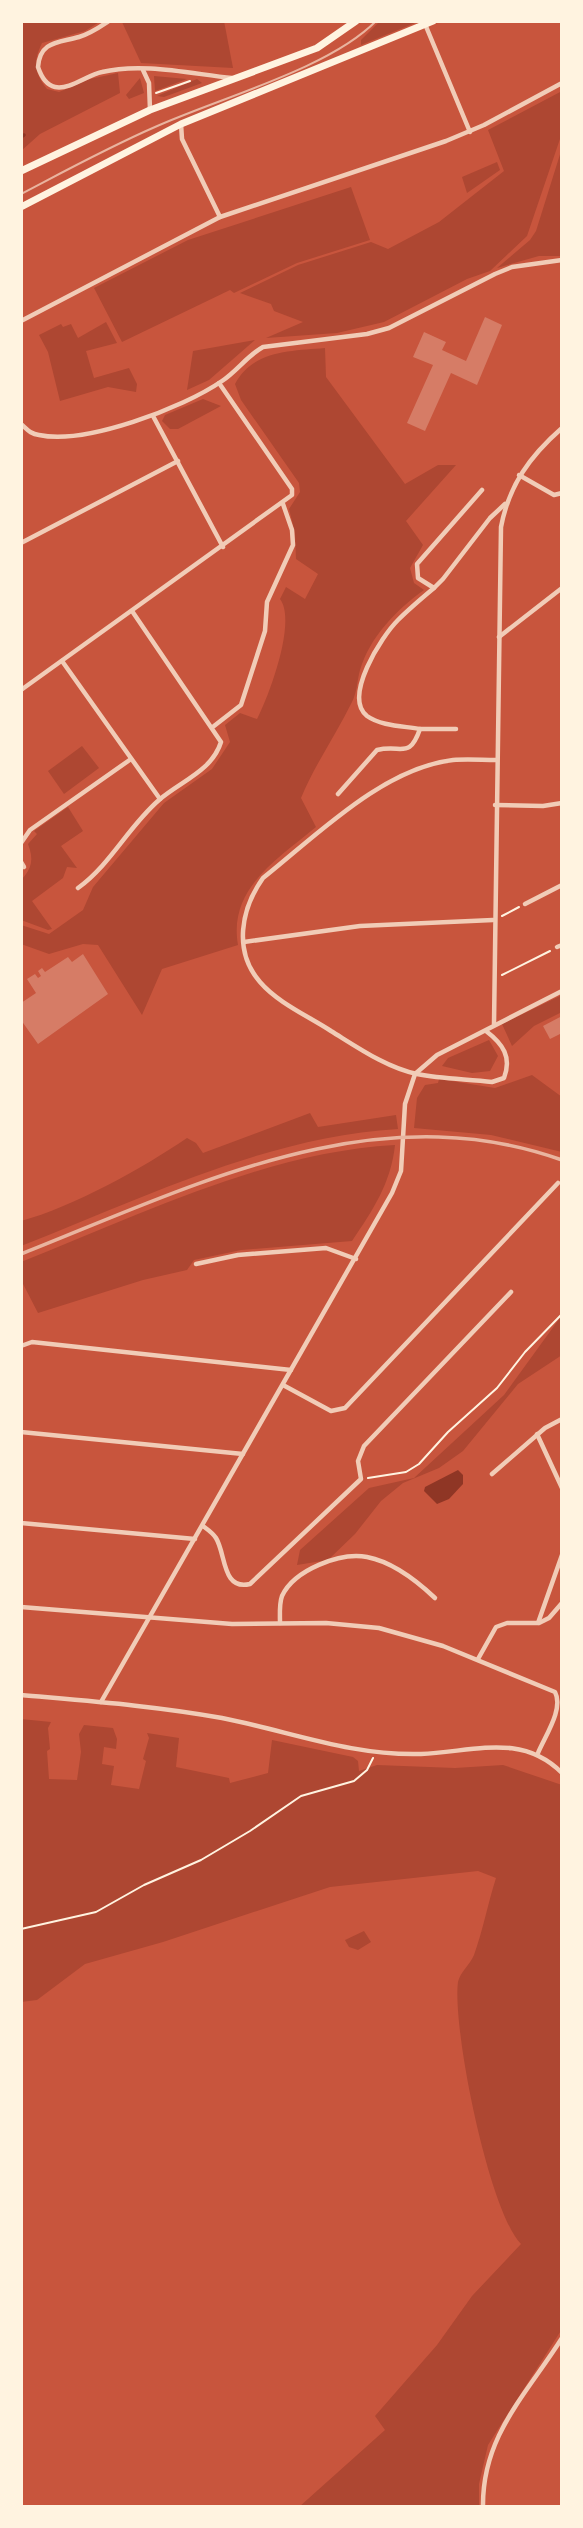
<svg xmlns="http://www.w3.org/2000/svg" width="583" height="2528" viewBox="0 0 583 2528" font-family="'Sofia Sans Condensed',sans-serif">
<rect width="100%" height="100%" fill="#c8553d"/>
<!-- green -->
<g fill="#ae4732">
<path d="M21,21h80l-16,10 -43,12c-9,19 -8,29 5,46l12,3 31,-13 28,-6 2,20 -80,41 -19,17z"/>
<path d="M224,21l9,47 -92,-5 -19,-41z"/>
<path d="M380,21h40l-59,24v-5z"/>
<path d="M154,76l33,3 -32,12z"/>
<path d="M140,78l4,15 -15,6 -3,-4z"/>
<path d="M197,79l5,4 -38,14 -7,-1z"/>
<path d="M562,91v42l-35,103 -37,35 -23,8 -83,43 -47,11 -71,5 37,-16 -29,-11 -3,-7 -31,-11 58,-28 73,-23 17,7 51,-27 65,-51 -16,-41z"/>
<path d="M562,148v108h-23l-42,12 33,-28 6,-9z"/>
<path d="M497,162l3,8 -33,23 -5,-16z"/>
<path d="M351,187l19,53 -73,23 -63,30 -4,-3 -108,52 -28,-54 94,-48z"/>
<path d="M106,322l11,21 -31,8 8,27 35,-10 8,16 -1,8 -28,-5 -48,14 -12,-49 -9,-17 22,-11 2,3 8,-3 7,14z"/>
<path d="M255,340l-46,40 -22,10 6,-39z"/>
<path d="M325,348l1,29 79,107 33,-19h18l-50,56 17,24 -13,23 4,15 10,7c-28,20 -54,47 -64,80 -3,11 -3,22 -8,32 -16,33 -37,62 -51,96l15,29c-38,32 -88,61 -78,118l-76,24 -20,46 -44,-70 -15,-1 -34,10 -28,-10v-19l28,9 34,-24 10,-23 71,-84 48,-34 18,-27 -5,-17 15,-12 17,6c12,-23 40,-98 23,-120l6,-12 19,12 13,-25 -22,-15 -1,-26 -6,-24 11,-17 -1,-9 -58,-83 -6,-16c18,-34 56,-33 90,-36z"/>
<path d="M203,399l18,7 -43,23h-8l-8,-8 3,-6z"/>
<path d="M82,746l17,22 -35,26 -16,-23z"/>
<path d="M68,807l15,24 -22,15 16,22 -10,-1 -4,11 -31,23 20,28 -4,1 -27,-10v-40c11,-11 13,-21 7,-36l9,-10 -3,-3z"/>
<path d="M562,995v17l-28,14 -22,20 -10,-22z"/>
<path d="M489,1040l9,16 -8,15 -18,2 -30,-7 6,-8z"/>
<path d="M532,1075l30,22v55l-71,-17 -77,-7 3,-30 8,-13 13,-2 1,-4 56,9z"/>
<path d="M310,1113l8,14 78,-12 2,14c-132,8 -255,69 -377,117v-25c52,-14 122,-53 166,-83l9,5 7,10z"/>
<path d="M395,1145c-4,38 -22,65 -43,96l-111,9 -47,10 -7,10 -44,10 -105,33 -17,-33v-18c119,-47 245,-110 374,-117z"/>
<path d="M562,1315v40l-44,29 -55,67 -24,17 -36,15 -22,18 -26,33 -27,26 -31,5 3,-15 69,-62 45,-10 90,-83z"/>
<path d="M21,1719l30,3 -3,6 2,21 -3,2 2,28 28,1 4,-28 -2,-18 5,-9 29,3 4,11 -1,10 -12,-2 -2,17 12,2 -3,19 28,4 7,-28 -3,-2 6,-21 -2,-5 32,5 -3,29 53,11 1,5 38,-10 4,-33 81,17 5,4 1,10 18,-6 78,3 48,-3 59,20v544l-74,116 -9,39v23h-180l86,-77 -10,-14 62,-71 35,-49 49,-52c-32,-33 -69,-216 -63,-262 2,-10 12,-17 16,-27 9,-25 14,-52 22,-77l-18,-7 -148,16 -167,55 -78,22 -48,36 -16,2z"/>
<path d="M364,1931l7,11 -13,8 -9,-3 -4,-7z"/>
</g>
<!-- water -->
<path fill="#8f3625" d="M458,1470l5,5v9l-14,15 -12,5 -13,-13 1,-4z"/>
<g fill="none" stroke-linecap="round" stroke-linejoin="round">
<!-- stream -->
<path stroke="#8f3625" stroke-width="3.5" d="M21,137l3,-2"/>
</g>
<!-- building -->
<g fill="#d67c66">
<path d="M485,317l17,8 -25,60 -26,-12 -26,58 -18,-8 26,-58 -20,-8 11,-25 22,10 -4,8 24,11z"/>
<path d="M83,954l25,40 -70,50 -17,-24v-17l15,-10 -9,-14 8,-5 3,4 3,-2 -3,-5 4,-3 3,4 23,-15 4,5z"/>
<path d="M562,1016v17l-12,6 -7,-13z"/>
</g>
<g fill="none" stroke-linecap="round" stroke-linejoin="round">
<!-- path -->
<g stroke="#fff3e0" stroke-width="2">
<path d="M156,93l34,-12"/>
<path d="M502,916l17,-9"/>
<path d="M502,975l48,-24"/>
<path d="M368,1478l38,-6 13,-8 29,-32 49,-44 28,-36 37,-38"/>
<path d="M21,1929l75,-17 48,-27 57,-25 49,-29 51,-35 53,-15 13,-11 6,-12"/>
</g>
<!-- minor -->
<g stroke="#f1ccb7" stroke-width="4.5">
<path d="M109,21c-9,6 -19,13 -30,16 -21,6 -39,4 -41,30 3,9 8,18 17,20 15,3 32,-12 47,-15 40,-10 90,2 130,6"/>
<path d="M425,24l45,108"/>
<path d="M143,70l6,13 1,27"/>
<path d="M181,124l1,15 38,78"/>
<path d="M21,321l199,-104 226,-76 38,-16 78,-42"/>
<path d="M153,416l70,131"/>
<path d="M21,424c6,5 9,10 18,11 46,10 144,-27 183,-54 15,-10 25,-25 41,-34l104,-13 22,-6 106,-54 17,-7 50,-7"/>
<path d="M519,475l35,20 8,-2"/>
<path d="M482,490l-65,74 1,14 16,10 9,-9 47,-61 15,-14"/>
<path d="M21,543l157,-82"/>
<path d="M499,637l63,-49"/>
<path d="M62,661l98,138"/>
<path d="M21,690l271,-195v-6l-73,-106"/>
<path d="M214,726l27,-21 24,-74 2,-29 26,-57 -1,-15 -9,-26"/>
<path d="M420,729c-17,-3 -39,-3 -53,-13 -24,-19 14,-79 31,-96 11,-11 24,-22 36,-32"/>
<path d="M338,794l39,-44c25,-6 32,10 43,-21h36"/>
<path d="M495,805l48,1 19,-3"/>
<path d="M21,843l9,-13 101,-71"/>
<path d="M21,862l3,5"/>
<path d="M78,888c33,-24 50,-61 81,-88 22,-19 53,-29 62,-58l-89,-131"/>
<path d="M525,904l37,-19"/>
<path d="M244,942l116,-16 133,-6"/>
<path d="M557,947l5,-2"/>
<path d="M494,1024l7,-497c8,-42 29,-71 61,-99"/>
<path d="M486,1031c17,13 26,26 18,47l-12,4c-24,-3 -50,-3 -75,-8 -30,-6 -60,-27 -86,-43 -23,-15 -53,-28 -71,-49 -27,-31 -19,-73 3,-104 53,-42 120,-110 190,-118 14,-1 29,0 43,0"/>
<path d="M196,1264l42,-9 88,-7 30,11"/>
<path d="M21,1346l11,-4 259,28"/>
<path d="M283,1385l48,26 14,-3 213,-225"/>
<path d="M21,1432l222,22"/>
<path d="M537,1434l25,54"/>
<path d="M492,1474l53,-46 17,-9"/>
<path d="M21,1523l174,16"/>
<path d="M203,1526c4,3 10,7 13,12 10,16 6,53 34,46l111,-105 -3,-18 6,-15 147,-154"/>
<path d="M21,1607l211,17 94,-1 53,5 64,18 112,46c9,17 -10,44 -17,61"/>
<path d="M280,1623c0,-9 -1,-19 2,-27 12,-26 58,-44 85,-39 26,5 49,23 68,41"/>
<path d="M539,1623l10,-5 13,-15"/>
<path d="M478,1659l18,-32 11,-4h31l24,-68"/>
<path d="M21,1695c67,6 135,11 201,23 67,13 129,38 199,36 52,-2 100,-22 141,19"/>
<path d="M101,1702l291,-509 9,-22 4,-67 10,-30 22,-19 125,-64"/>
<path d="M483,2507c-1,-71 43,-112 79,-169"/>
</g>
<!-- primary -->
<g stroke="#fff3e0" stroke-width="7">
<path d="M21,171l129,-61 167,-62 39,-27"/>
<path d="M21,207l160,-83 252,-103"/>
</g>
<!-- tram -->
<path stroke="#e9b49f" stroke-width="2" d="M21,194c44,-23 88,-47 134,-67 64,-29 174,-58 221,-106"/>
<!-- rail -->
<path stroke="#e9b49f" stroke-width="3.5" d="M21,1254c172,-68 353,-161 541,-94"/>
</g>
<!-- border -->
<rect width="583" height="2528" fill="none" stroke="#fff3e0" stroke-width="46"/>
</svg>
